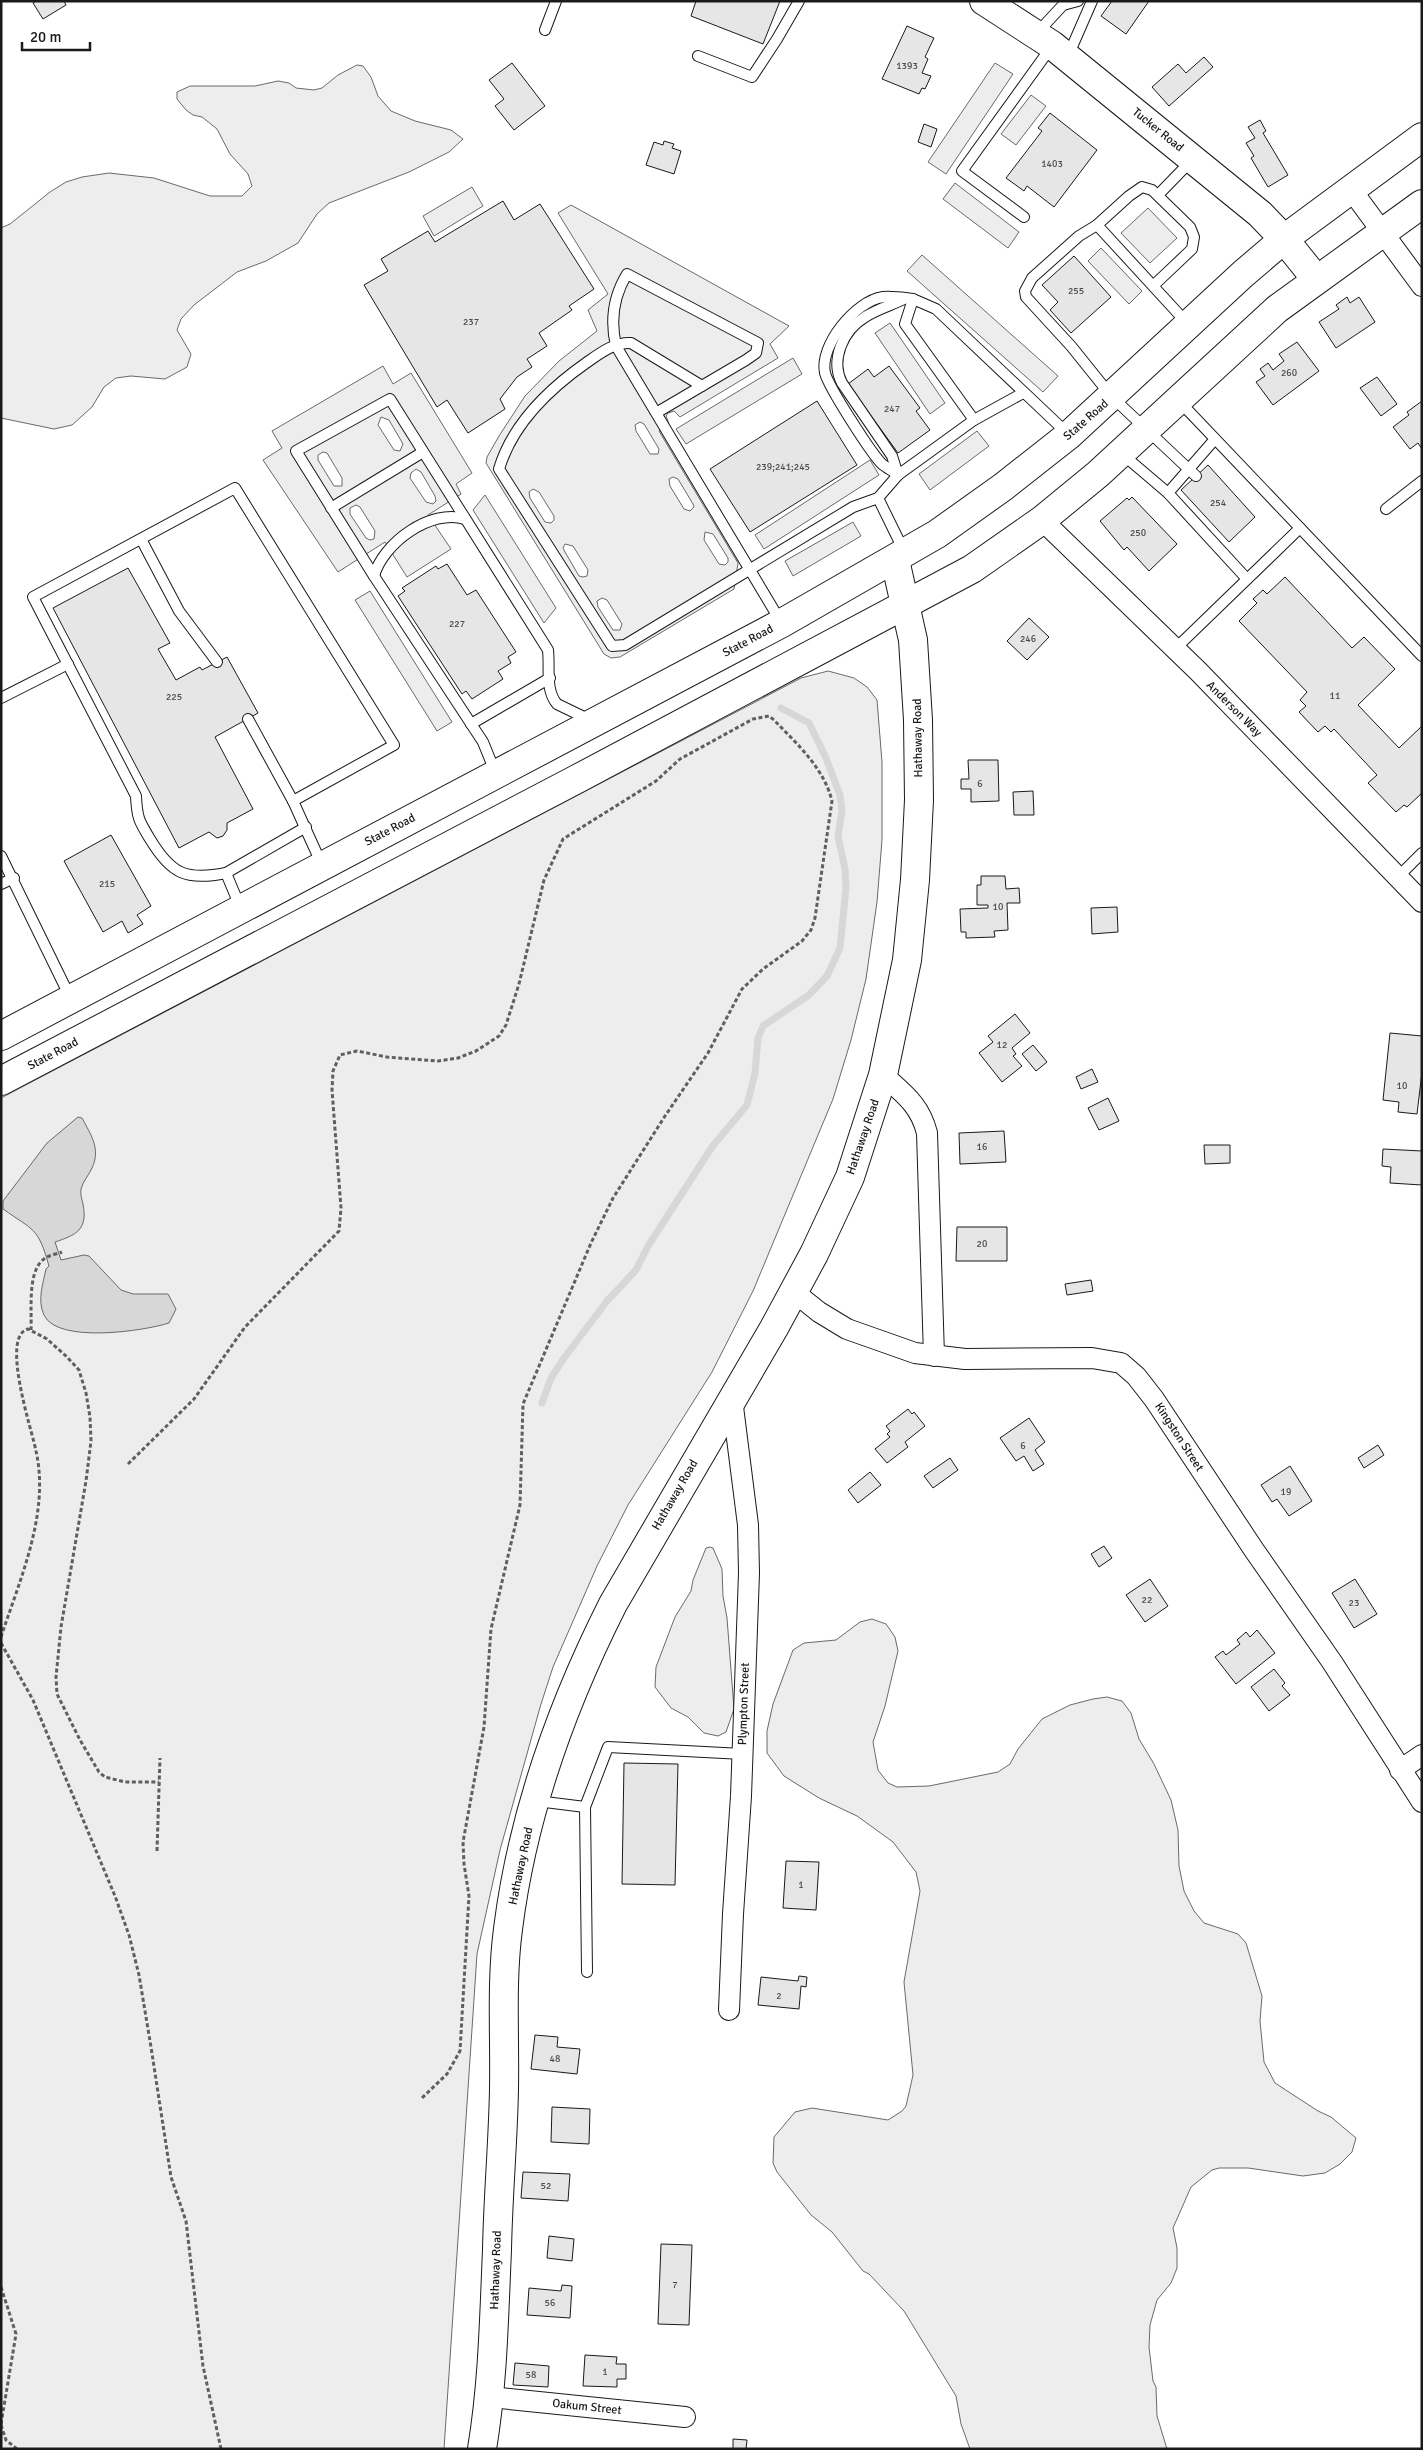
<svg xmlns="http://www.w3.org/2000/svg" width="1423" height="2450" viewBox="0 0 1423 2450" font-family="Signika,sans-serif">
<rect width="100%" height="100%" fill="#fff"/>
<!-- built -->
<g fill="#ededed" stroke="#6a6a6a" fill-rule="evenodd">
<path d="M995,63l18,11 -67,100 -18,-12z"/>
<path d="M357,65l6,1 8,11 7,19 13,15 24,10 36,9 12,9 -14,13 -40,20 -80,31 -12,11 -19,29 -32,18 -29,11 -43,33 -13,14 -4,11 14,24 -4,13 -22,12 -34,-3 -15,2 -12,9 -12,20 -20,18 -18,4 -53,-11v-190l9,-4 40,-32 16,-10 16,-5 27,-4 45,5 56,18h32l10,-10 -4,-12 -18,-20 -13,-25 -15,-12 -9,-2 -7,-5 -9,-11v-7l13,-6h65l23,-5 11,2 7,5 18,2 8,-2 16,-13z"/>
<path d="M1031,95l15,11 -30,39 -15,-11z"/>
<path d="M955,183l64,49 -11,16 -65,-49z"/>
<path d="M472,187l11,19 -49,30 -11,-20z"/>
<path d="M571,205l218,121 -19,18 8,14 -98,59 -6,-6 -6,2 -2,3 3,8 -10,7 79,132 -4,26 -114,68 -9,1 -7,-4 -118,-191 1,-6 12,-21 26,-40 34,-35 38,-30 -9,-21 20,-16 -50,-81zM640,422l4,2 15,25 -1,5h-8l-14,-23 -1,-6zM673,477l5,2 15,25 1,3 -4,4 -6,-2 -14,-23 -1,-7zM533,489l6,3 15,24v4l-3,3 -6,-1 -15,-24 -1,-6zM705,532l8,2 15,24v4l-3,3 -6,-1 -15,-24zM565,544l8,2 15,24 -1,6 -4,1 -4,-1 -14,-24 -2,-4zM602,598l5,2 15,24 -2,6h-7l-15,-23 -1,-6z"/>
<path d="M1148,208l29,30 -27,25 -29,-30z"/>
<path d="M1101,248l41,43 -13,13 -41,-43z"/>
<path d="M922,255l136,121 -15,16 -136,-121z"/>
<path d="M890,323l55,80 -15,11 -55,-81z"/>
<path d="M793,358l9,16 -116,70 -10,-15z"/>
<path d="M383,366l10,18 18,-11 61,100 -16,11 5,10 -33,21 23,34 -44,28 -22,-35 -47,30 -75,-112 19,-12 -10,-17zM381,417l8,3 14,24 -3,7 -6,-1 -16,-25zM323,452l4,1 15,25v8h-8l-16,-26v-5zM416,469l5,3 14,24 1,5 -3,3 -7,-2 -16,-24 1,-5zM356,505l4,2 15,24 -1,8 -4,1 -4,-2 -16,-24v-6z"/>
<path d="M977,431l12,15 -59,44 -11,-16z"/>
<path d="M870,460l9,15 -115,74 -9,-14z"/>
<path d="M485,495l71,113 -12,15 -71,-113z"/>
<path d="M853,522l8,14 -68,40 -8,-15z"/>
<path d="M370,591l82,131 -15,9 -82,-131z"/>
<path d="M828,671l26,7 13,9 10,13 5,62v78l-5,62 -11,77 -15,61 -18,59 -80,192 -41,81 -84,133 -31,61 -44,101 -12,37 -41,146 -23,104 -33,495h-443v-1351l800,-420z"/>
<path d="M710,1547l3,1 9,21 1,27 4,22 7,91 -8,23 -8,4 -14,-3 -16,-16 -17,-9 -16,-21 1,-20 19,-50 16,-26 2,-11 13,-32z"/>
<path d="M872,1619l14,5 9,13 3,14 -13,55 -12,36 5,28 10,13 9,4 32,-1 69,-14 12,-8 8,-15 24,-30 28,-14 23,-6 14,-2 15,4 9,12 8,26 15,25 17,36 7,30 1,36 5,25 10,20 10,12 34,11 8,9 16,53 -2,25 4,41 11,21 43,28 13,6 25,21 -4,14 -12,12 -15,9 -22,3 -55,-8h-29l-7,2 -21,17 -18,41 4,20v20l-6,15 -14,17 -7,25 -1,22 4,34 3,6 1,29 10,33h-197l-9,-25 -5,-28 -52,-85 -35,-37 -6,-3 -31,-39 -21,-17 -34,-43 -4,-9 1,-26 21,-25 17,-4 76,12 14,-9 4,-5 7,-31 -9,-93 16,-91 -4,-19 -23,-30 -36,-26 -38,-18 -35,-22 -17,-23v-22l6,-27 20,-54 11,-7 32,-3 24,-18z"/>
</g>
<!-- water -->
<path fill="#d7d7d7" stroke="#6a6a6a" d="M78,1117l4,1c9,17 19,31 10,50 -3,7 -9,13 -11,21 -1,5 1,11 2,15 5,26 -7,31 -28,38l6,18 23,-5 5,1 32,34 12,4h35l8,15 -7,14c-25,8 -112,21 -125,-8 -7,-15 -1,-31 2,-46l3,-3c-11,-39 -15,-35 -46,-57v-8l44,-58z"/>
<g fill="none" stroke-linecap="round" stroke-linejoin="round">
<!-- stream -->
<path stroke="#d7d7d7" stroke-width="7" d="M542,1403l9,-25 13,-20 43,-57 29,-31 12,-24 64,-99 35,-42 8,-32 3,-35 5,-12 46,-31 18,-19 13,-28 6,-61 -1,-18 -7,-33 4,-25 -2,-16 -14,-37 -17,-35 -28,-15"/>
</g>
<!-- building -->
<g fill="#e6e6e6" stroke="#1a1a1a">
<path d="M36,1h28l2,4 -23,14 -10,-16z"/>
<path d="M696,1h84l-17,43 -72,-28z"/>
<path d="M1112,1h37l-23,33 -25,-18z"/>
<path d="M907,26l27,12 -9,19 3,2 -6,14 9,3 -6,13 -3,-1 -3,6 -37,-15z"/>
<path d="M1204,57l9,10 -44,39 -17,-19 26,-23 8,9z"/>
<path d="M512,63l33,43 -31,24 -19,-24 9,-7 -15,-19z"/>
<path d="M1050,113l47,37 -43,57 -27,-21 -3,5 -18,-13 36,-47 -4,-3z"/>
<path d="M1260,120l6,11 -3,2 25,42 -20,12 -17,-29 3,-2 -8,-13 9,-5 -7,-11z"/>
<path d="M924,124l13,5 -6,18 -13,-5z"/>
<path d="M664,141l10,3 -2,4 9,3 -7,23 -28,-9 8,-23 9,3z"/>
<path d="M503,201l11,19 26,-16 54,85 -25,17 3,4 -33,23 8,13 -20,13 5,8 -15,10 -17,22 5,10 -37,24 -21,-33 -10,7 -73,-122 24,-14 -7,-12 47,-28 7,11z"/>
<path d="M1074,256l37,41 -40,36 -21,-23 8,-8 -16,-17z"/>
<path d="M1347,297l3,6 9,-6 16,25 -39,26 -17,-26 20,-13 -3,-4z"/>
<path d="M1297,342l22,29 -46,34 -17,-23 9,-6 -5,-7 8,-6 5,7 11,-9 -5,-7z"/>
<path d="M889,366l31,42 -4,3 14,19 -32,23 -50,-69 20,-15 6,8z"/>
<path d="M1377,377l20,27 -16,12 -21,-28z"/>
<path d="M817,401l40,64 -107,67 -40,-63z"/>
<path d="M1422,401v48l-4,-6 -8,6 -17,-22 16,-12 -2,-3z"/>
<path d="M1208,465l47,52 -26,25 -48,-52z"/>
<path d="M1132,497l45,47 -28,27 -22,-24 -3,3 -24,-29 27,-23 2,2z"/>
<path d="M447,564l20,31 9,-5 40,62 -8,5 3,6 -13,8 5,8 -31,20 -6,-8 -4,3 -64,-98 7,-5 -3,-3 34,-22 2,3z"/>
<path d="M128,568l42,75 -12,6 18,31 24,-13 2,3 25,-13 31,56 -43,24 38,72 -26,14v7l-4,6 -6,2 -8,-6 -30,16 -126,-240z"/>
<path d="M1285,577l67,71 12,-11 31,32 -37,36 41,43 23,-22v67l-15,14 -3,-2 -8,7 -28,-29 9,-8 -43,-46 -3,3 -6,-6 -7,6 -19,-20 7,-6 -6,-6 7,-8 -68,-71 18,-18 -4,-4 10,-9 4,4z"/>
<path d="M1029,618l20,19 -22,23 -20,-19z"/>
<path d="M968,760h30l1,41 -28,1v-13h-10v-10h8z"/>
<path d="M1033,791l1,24h-20l-1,-23z"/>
<path d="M111,835l40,71 -14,9 6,9 -15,9 -6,-12 -19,11 -39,-71z"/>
<path d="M981,876h24l1,13 13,-1 1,15h-13l1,27 -14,1 1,6 -29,1v-6h-5l-1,-23 28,-1v-3h-11v-20h4z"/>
<path d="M1117,907l1,25 -26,2 -1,-26z"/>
<path d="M1015,1014l15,19 -18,15 4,6 -3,2 9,10 -20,16 -23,-29 14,-11 -5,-6z"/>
<path d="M1390,1033l32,3v36l-5,42 -19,-2 1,-10 -16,-2z"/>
<path d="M1033,1045l14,17 -11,9 -14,-17z"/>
<path d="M1092,1069l6,13 -17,7 -5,-12z"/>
<path d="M1108,1098l11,23 -20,9 -11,-22z"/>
<path d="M1004,1131l2,31 -46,2 -1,-31z"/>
<path d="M1204,1145h26v18l-25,1z"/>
<path d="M1383,1149l39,2v34l-32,-2 1,-16 -9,-1z"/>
<path d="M957,1227h50v34h-51z"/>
<path d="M1091,1280l2,11 -26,4 -2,-11z"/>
<path d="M908,1409l4,5 2,-2 11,14 -20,16 3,5 -21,16 -12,-14 15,-12 -3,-3 3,-3 -4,-5z"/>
<path d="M1029,1418l16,24 -10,8 9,14 -11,7 -9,-15 -8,5 -16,-23z"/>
<path d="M1378,1445l6,10 -20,13 -6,-10z"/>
<path d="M950,1458l8,12 -25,18 -9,-12z"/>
<path d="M1290,1466l22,35 -23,15 -12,-17 -5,3 -11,-17z"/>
<path d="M870,1472l11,13 -23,18 -10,-13z"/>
<path d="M1104,1546l8,12 -13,9 -8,-13z"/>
<path d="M1150,1579l18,27 -23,16 -19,-27z"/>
<path d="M1355,1579l22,35 -23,14 -22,-35z"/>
<path d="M1257,1630l18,23 -39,31 -21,-27 8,-6 3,4 14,-11 -3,-4 9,-8 4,5z"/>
<path d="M1274,1669l11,14 -3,3 8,9 -21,16 -18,-24z"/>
<path d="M624,1763l54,1 -3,121 -53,-1z"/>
<path d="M786,1861l33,1 -3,48 -33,-2z"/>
<path d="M799,1976l8,1 -1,10 -5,-1 -2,23 -41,-4 3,-28 37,4z"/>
<path d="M535,2035l23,2 -1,10 23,2 -3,25 -46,-5z"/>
<path d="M552,2107l38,2 -1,35 -38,-2z"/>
<path d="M523,2172l47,2 -2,27 -47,-3z"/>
<path d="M549,2236l25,3 -2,22 -25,-3z"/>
<path d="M661,2244l31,1 -3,80 -31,-1z"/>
<path d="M562,2285l10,1 -2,32 -43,-3 2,-27 32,3z"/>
<path d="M585,2355l32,2 -1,7h10v15h-9v8l-34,-1z"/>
<path d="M515,2363l34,3 -1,21 -35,-2z"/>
<path d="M733,2439l14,1 -1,9h-13z"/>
</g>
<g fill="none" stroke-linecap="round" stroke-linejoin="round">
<defs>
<g id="service">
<path d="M545,30l11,-29"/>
<path d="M1037,33l26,-28 15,-4"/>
<path d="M698,56l54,21 25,-38 22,-38"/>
<path d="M1068,56l24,-55"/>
<path d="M1158,195l34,-35"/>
<path d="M1024,217l-62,-46 90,-125"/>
<path d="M1097,225l-18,11 -47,42 -7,13 1,6 45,49 41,51 84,79"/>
<path d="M1153,286l39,-37 2,-12 -4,-10 -38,-37 -10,-3 -13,9 -32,29 90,98"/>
<path d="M702,386l-71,-43c-17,-1 -32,11 -45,20 -37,26 -74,62 -87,106l113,177 13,-1 228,-138 25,-9 20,-23 76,-55 49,-27"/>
<path d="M1179,401l243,255"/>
<path d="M656,413l90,-53 10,-7 2,-10 -131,-69c-14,23 -17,46 -11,72l165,276"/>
<path d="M974,420l-69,-96 8,-25 23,10 132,125"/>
<path d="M1121,453l47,40 79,86"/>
<path d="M898,475c-5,-4 -11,-7 -16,-11 -11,-11 -53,-76 -57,-91 -6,-27 30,-72 58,-76 10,-1 21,1 30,2"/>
<path d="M898,475l-6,-19 -50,-73c-12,-23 1,-53 23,-66 12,-8 27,-12 39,-18"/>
<path d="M1168,493l47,-54"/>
<path d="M878,498l26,53"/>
<path d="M331,508l92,-56"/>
<path d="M1386,509l36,-28"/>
<path d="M141,539l38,72 38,51"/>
<path d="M374,576c9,-33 57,-68 91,-57"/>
<path d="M1175,649l125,-121"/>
<path d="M1,698l67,-34"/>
<path d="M248,719l45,82"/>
<path d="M471,724l79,-46"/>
<path d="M496,774l-13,-32 -109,-166 -78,-125 94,-52 158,251c2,18 -3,40 9,54l33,16"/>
<path d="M1,856l70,143"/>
<path d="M226,873l80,-46"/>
<path d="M1398,877l24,-24"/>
<path d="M1,884l13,-6"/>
<path d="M241,909l-15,-36c-40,8 -55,1 -76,-34 -11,-18 -13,-21 -14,-43l-103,-199 202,-109 159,257 -101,56 29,64"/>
<path d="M537,1801l48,6 23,-60 135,7"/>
<path d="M585,1807l2,165"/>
</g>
<g id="minor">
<path d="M1350,188l72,98"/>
<path d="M1042,520l156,151 224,231"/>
<path d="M883,1075c21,19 37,30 44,58l7,223"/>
<path d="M794,1292l25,20 28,17 68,24 50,6 127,-1 29,5 15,13 18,23 100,151 78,112 90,140"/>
<path d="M1400,1770l22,-15"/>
<path d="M729,2010l4,-96 8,-118 8,-223 -1,-48 -16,-126"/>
<path d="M490,2397l195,20"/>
</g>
<g id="secondary">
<path d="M984,1l68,44 208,169 24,25 32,40"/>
<path d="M482,2449c11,-66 12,-132 15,-199 1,-54 6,-107 7,-161 1,-53 -3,-107 4,-160 14,-112 54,-224 105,-325l161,-276 40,-74 36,-77 33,-102 24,-115 8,-80 4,-80 -1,-80 -5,-80 -18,-80"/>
</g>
<g id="primary">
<path d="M1,1036l781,-413 155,-89 66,-47 66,-52 174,-161 41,-35 138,-102"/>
<path d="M1,1081l576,-302 395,-210 70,-49 56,-46 179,-165 145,-105"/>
</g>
</defs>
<!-- service casing -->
<use href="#service" stroke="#1a1a1a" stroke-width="12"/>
<!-- minor casing -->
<use href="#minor" stroke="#1a1a1a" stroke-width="22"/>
<!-- secondary casing -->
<use href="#secondary" stroke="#1a1a1a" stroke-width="30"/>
<!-- primary casing -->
<use href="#primary" stroke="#1a1a1a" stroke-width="30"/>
<!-- path -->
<g stroke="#5f5f5f" stroke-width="3" stroke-dasharray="4 2.5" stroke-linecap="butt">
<path d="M31,1330c1,-19 -4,-59 13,-71 5,-4 13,-5 18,-7"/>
<path d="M128,1464l66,-65 51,-72 94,-96 2,-23 -9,-118 1,-19 7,-16 17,-4 30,6 51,4 20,-3 18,-7 23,-15 7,-11 13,-41 25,-104 19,-41 93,-58 24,-22 73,-40 16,-3 5,4c23,24 50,48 58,81l-17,117 -4,12 -9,11 -39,28 -21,20 -34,64 -43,63 -52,82 -22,45 -68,161 -3,101 -29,124 -7,98 -21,115 1,22 5,32 -9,155 -13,23 -25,24"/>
<path d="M1,1637c19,-58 49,-124 35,-186 -4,-21 -36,-115 -8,-122l19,10 19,17 13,14 7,23 4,24 1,24 -5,40 -25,146 -5,50 1,17 23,46 19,32 6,5 20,5h34"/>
<path d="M1,1643l32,57 82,196 14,39 10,40 12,72 20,130 15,44 17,145 18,83"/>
<path d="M157,1851l3,-93"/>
<path d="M1,2287l15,47 -15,90"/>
<path d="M1,2425l5,15 11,9"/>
</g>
<!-- service -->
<use href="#service" stroke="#fff" stroke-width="10"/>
<!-- minor -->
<use href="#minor" stroke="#fff" stroke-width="20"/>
<!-- secondary -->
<use href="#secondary" stroke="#fff" stroke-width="28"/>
<!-- primary -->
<use href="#primary" stroke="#fff" stroke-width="28"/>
</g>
<g text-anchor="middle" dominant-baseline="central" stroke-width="4" stroke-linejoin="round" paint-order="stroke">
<!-- number labels -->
<g font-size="10" fill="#4d4d4d">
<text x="907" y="66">1393</text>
<text x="1052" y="164">1403</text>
<text x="1076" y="291">255</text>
<text x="471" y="322">237</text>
<text x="1289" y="373">260</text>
<text x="892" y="409">247</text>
<text x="783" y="467">239;241;245</text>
<text x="1218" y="503">254</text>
<text x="1138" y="533">250</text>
<text x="457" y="624">227</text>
<text x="1028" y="639">246</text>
<text x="1335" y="696">11</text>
<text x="174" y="697">225</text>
<text x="980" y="784">6</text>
<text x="107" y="884">215</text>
<text x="998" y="907">10</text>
<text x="1002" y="1045">12</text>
<text x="1402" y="1086">10</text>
<text x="982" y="1147">16</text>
<text x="982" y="1244">20</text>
<text x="1023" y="1446">6</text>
<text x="1286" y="1492">19</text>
<text x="1147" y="1600">22</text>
<text x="1354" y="1603">23</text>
<text x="801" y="1885">1</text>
<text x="779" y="1996">2</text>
<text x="555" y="2059">48</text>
<text x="546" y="2186">52</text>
<text x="675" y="2285">7</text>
<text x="550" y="2303">56</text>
<text x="605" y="2372">1</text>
<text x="531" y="2375">58</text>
</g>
<!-- street labels -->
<g font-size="12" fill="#1a1a1a" stroke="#fff">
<text transform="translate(1158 130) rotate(39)">Tucker Road</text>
<text transform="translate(1086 420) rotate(-41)">State Road</text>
<text transform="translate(748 641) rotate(-28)">State Road</text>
<text transform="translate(1234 709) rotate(45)">Anderson Way</text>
<text transform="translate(918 738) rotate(-91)">Hathaway Road</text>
<text transform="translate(390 830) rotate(-28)">State Road</text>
<text transform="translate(53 1054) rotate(-28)">State Road</text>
<text transform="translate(863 1137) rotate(-71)">Hathaway Road</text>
<text transform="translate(1179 1437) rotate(57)">Kingston Street</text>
<text transform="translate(675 1495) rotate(-60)">Hathaway Road</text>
<text transform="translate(744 1704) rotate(-88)">Plympton Street</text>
<text transform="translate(521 1866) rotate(-78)">Hathaway Road</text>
<text transform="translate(496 2270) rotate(-88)">Hathaway Road</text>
<text transform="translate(587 2407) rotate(6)">Oakum Street</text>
</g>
</g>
<!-- border -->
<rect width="1423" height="2450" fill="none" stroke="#1a1a1a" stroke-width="5"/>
<!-- scale -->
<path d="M22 42v8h68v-8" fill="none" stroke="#1a1a1a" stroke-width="2.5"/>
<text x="30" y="42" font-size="15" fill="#1a1a1a" stroke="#ffffff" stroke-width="4" paint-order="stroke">20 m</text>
</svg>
